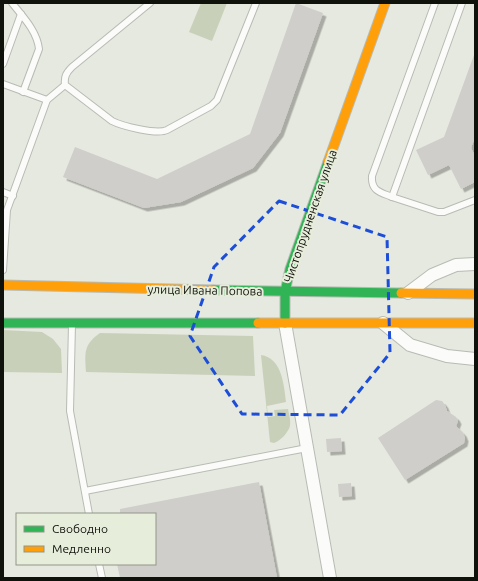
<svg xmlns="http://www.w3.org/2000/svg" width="478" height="581" viewBox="0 0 478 581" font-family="Ubuntu,sans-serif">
<defs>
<filter id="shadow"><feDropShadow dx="3.5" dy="3.5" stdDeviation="0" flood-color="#0004"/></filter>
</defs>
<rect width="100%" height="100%" fill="#e6e9df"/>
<!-- green -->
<g fill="#c9d0ba">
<path d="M201,3h26l-15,38 -23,-9z"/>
<path d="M3,330l39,2 11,7 8,10 1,24 -59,-1z"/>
<path d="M100,333l153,3 2,40 -169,-4c-1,-19 -3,-27 14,-39z"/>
<path d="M261,355c21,3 23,30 25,47l-19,4 1,11 7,-1 -1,-6 14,-1c1,5 3,12 2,17 -2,7 -10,15 -16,17l-4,-1z"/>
</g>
<!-- building -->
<g fill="#d0ceca" filter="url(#shadow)">
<path d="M296,3l27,10 -43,120 -27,35 -72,34 -37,6 -81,-31 12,-30 82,32 93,-45z"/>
<path d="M474,55h1v82l-4,11 4,8v26l-14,7 -12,-24 -21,10 -12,-25 28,-13z"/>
<path d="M436,400l6,1 3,4 2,6 9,6 2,4 -2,5 7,7 2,5 -1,5 -59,37 -27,-42z"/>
<path d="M341,438l1,13 -15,1 -1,-13z"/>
<path d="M259,482l18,96h-157l-3,-14h38v-50h-35v-5z"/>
<path d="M351,483l1,13 -13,1 -1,-13z"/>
</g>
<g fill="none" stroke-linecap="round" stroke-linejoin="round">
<defs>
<g id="lane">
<path d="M12,3c11,14 25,28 27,46l-16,43"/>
<path d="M150,3l-78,64c-6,6 -8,10 -7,18l47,36c10,5 45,14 55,9l44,-24 6,-6 39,-97"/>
<path d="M435,3l-63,173c-1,15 8,16 20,21l70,-194"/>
<path d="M3,64l18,-50"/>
<path d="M3,84l44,16"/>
<path d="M3,192l10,4"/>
<path d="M392,197l46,15h6l31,-12"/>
<path d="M3,270l4,-60 40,-110 18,-15"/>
<path d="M72,324l-2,87 19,103"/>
<path d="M85,491l222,-43"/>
<path d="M99,564l3,14"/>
</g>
<g id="street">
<path d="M408,293l24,-18 24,-10 19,-1"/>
<path d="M285,323l45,255"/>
<path d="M383,323l27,22 37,11 28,3"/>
</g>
<g id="fast">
<path d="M213,290l188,3"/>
<path d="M3,323h255"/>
<path d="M285,323v-31l5,-23 38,-107"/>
</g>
<g id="slow">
<path d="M328,162l57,-159"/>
<path d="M3,285l210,5"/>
<path d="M401,293l74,1"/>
<path d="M258,323h217"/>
</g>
</defs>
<!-- lane casing -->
<use href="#lane" stroke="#b8bbb4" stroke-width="8"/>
<!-- street casing -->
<use href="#street" stroke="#b8bbb4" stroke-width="14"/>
<!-- fast casing -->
<use href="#fast" stroke="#b8bbb4" stroke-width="11"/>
<!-- slow casing -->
<use href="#slow" stroke="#b8bbb4" stroke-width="11"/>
<!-- lane -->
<use href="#lane" stroke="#fbfcfa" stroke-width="6"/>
<!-- street -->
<use href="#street" stroke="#fbfcfa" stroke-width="12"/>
<!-- fast -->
<use href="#fast" stroke="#30b455" stroke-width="9"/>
<!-- slow -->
<use href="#slow" stroke="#ff9f0a" stroke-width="9"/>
</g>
<!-- marked area -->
<path fill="none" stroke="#1d4ed8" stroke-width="3" stroke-dasharray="8 5" stroke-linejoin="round" d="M279,201l108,36 3,116 -50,62 -98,-1 -52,-78 24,-69z"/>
<g text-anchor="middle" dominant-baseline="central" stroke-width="4" stroke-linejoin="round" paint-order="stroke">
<!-- street labels -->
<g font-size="12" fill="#0f110b" stroke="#e7eddb">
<text transform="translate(310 216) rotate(-71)">Чистопрудненская улица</text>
<text transform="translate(205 290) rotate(1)">улица Ивана Попова</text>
</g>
</g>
<!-- border -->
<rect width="478" height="581" fill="none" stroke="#0f110b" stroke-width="8"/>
<!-- legend -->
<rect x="16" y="513" width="140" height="52" fill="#e7eddb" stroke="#919588"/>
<rect x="24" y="526" width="20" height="6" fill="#30b455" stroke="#919588"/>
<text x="52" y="533" font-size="12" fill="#0f110b">Свободно</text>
<rect x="24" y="546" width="20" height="6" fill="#ff9f0a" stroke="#919588"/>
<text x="52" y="553" font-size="12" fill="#0f110b">Медленно</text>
</svg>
